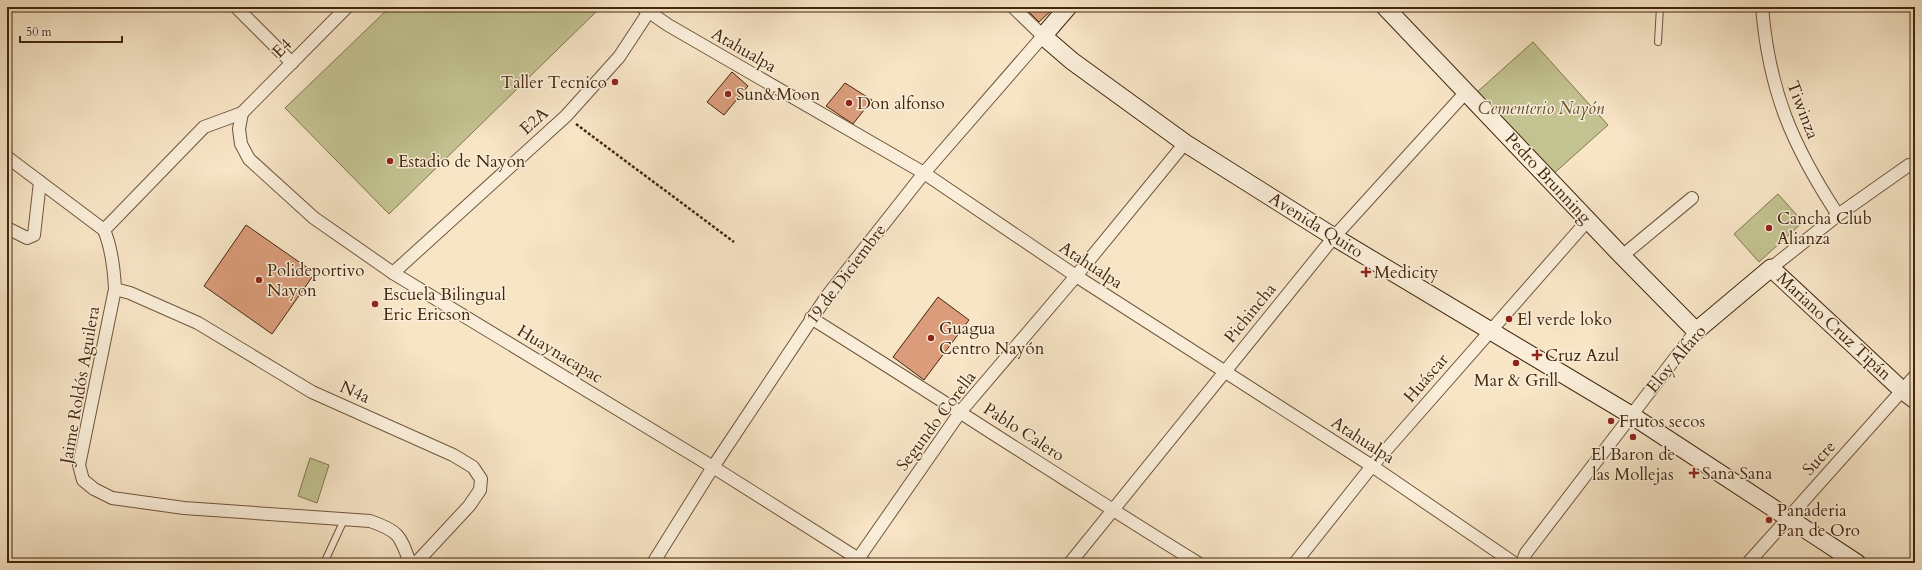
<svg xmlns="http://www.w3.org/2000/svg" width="1922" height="570" viewBox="0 0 1922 570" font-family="Cardo,serif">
<rect width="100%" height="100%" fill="#f7e5c6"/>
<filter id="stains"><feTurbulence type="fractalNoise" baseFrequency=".005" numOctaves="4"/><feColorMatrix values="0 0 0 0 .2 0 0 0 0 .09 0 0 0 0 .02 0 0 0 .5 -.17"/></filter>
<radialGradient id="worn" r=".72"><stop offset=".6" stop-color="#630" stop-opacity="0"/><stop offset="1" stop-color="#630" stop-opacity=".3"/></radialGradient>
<!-- green -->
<g fill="#c3c391" stroke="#84754e">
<path d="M390,7h209l1,1 -211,206 -104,-106z"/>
<path d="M1533,42l75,83 -57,51 -75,-83z"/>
<path d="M1778,194l25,28 -44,40 -25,-28z"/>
<path d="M310,458l19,7 -12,38 -19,-7z"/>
</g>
<!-- building -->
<g fill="#da9c7a" stroke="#44270c">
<path d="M1024,7h31l-16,15z"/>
<path d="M732,72l16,14 -24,29 -17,-13z"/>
<path d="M845,83l27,17 -19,24 -27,-18z"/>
<path d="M246,225l69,48 -43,61 -68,-48z"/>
<path d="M938,297l31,23 -45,60 -31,-23z"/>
</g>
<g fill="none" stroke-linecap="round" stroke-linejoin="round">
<defs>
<g id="lane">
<path d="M1658,42l2,-35"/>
<path d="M1909,165l6,-7"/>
<path d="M324,563l20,-43"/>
</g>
<g id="street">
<path d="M236,7l56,56"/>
<path d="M642,7l26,18 256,148 152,103 296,190 142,97"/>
<path d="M1762,7c7,84 30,138 76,208"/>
<path d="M242,113l-3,16 2,15 8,15 65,59 79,55 320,194 152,96"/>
<path d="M7,157l97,73c8,19 10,38 11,59l-36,176 4,15 11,9 18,9 72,10 186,13c29,10 30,14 40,42"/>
<path d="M7,228l20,10 7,-3 6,-53"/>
<path d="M104,230l100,-103 38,-14 105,-106"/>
<path d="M1622,256l70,-58"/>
<path d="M1771,268l67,-53 71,-50"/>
<path d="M393,273l173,-157 53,-59 29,-44"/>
<path d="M115,289l15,4 68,30 114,69 141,63 20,12 8,12 -1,11 -11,16 -53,57"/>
<path d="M811,318c130,81 257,165 387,245"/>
<path d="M858,559l103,-148 115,-135 109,-133"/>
<path d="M653,563l60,-96 114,-171 97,-123 119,-137 -30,-29"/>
<path d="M1070,563l264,-326 132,-145"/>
<path d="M1295,563l77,-97 216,-246"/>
<path d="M1522,563l4,-10 170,-222"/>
<path d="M1748,563l167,-187"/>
</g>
<g id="secondary">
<path d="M1068,7l-25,29 29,25 113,82 149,94 297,178 226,148"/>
<path d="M1385,7l237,249 74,75 75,-63 132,123 12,9"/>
</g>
</defs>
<!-- lane casing -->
<use href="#lane" stroke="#71563a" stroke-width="8"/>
<!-- street casing -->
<use href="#street" stroke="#71563a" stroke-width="14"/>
<!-- secondary casing -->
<use href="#secondary" stroke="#44270c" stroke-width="19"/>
<!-- path -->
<path stroke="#44270c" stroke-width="2.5" stroke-dasharray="3 2" stroke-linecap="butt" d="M576,124l158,118"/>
<!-- lane -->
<use href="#lane" stroke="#faeeda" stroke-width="6"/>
<!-- street -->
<use href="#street" stroke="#faeeda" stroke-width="12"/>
<!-- secondary -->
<use href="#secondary" stroke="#faeeda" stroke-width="17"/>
</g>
<!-- markers -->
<g fill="#8f2418" stroke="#faeeda" stroke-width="1.5">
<circle cx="615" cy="82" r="4"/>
<circle cx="728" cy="94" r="4"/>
<circle cx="849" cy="103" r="4"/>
<circle cx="390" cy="161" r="4"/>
<circle cx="1769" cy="228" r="4"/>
<path d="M1364 266h4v4h4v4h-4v4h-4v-4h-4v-4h4z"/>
<circle cx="259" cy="280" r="4"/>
<circle cx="375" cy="304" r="4"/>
<circle cx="1509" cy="319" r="4"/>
<circle cx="931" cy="338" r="4"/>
<path d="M1535 349h4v4h4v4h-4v4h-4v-4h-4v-4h4z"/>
<circle cx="1516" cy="363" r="4"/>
<circle cx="1611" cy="421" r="4"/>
<circle cx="1633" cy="437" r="4"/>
<path d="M1692 467h4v4h4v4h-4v4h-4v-4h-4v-4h4z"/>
<circle cx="1769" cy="520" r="4"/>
</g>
<g text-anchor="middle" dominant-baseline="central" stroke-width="3" stroke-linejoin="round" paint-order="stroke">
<!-- street labels -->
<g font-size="17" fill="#44270c" stroke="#faeeda">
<text transform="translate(282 48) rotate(-45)">E4</text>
<text transform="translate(744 50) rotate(30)">Atahualpa</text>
<text transform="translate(1803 110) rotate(69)">Tiwinza</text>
<text transform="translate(534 121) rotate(-42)">E2A</text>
<text transform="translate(1548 178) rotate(47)">Pedro Brunning</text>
<text transform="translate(1316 225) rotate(32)">Avenida Quito</text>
<text transform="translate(1091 265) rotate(33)">Atahualpa</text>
<text transform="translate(846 274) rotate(-53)">19 de Diciembre</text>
<text transform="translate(1250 313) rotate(-51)">Pichincha</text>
<text transform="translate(1834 326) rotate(43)">Mariano Cruz Tipán</text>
<text transform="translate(560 354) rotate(31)">Huaynacapac</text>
<text transform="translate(1676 359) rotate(-50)">Eloy Alfaro</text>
<text transform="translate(1426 378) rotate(-49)">Huáscar</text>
<text transform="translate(80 385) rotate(-80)">Jaime Roldós Aguilera</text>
<text transform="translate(355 392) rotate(24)">N4a</text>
<text transform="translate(936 421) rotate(-53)">Segundo Corella</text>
<text transform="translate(1024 432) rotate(33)">Pablo Calero</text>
<text transform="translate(1363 440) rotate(33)">Atahualpa</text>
<text transform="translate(1819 458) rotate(-48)">Sucre</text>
</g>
<!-- poi labels -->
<g font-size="17" fill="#44270c" stroke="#faeeda" text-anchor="start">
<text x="607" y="82" text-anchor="end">Taller Tecnico</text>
<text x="736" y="94">Sun&amp;Moon</text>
<text x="857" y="103">Don alfonso</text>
<text x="398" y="161">Estadio de Nayon</text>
<text x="1777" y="218">Cancha Club<tspan x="1777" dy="20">Alianza</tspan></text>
<text x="267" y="270">Polideportivo<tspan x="267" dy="20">Nayon</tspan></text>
<text x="1374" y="272">Medicity</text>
<text x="383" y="294">Escuela Bilingual<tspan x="383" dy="20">Eric Ericson</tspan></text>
<text x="1517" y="319">El verde loko</text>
<text x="939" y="328">Guagua<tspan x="939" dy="20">Centro Nayón</tspan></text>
<text x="1545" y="355">Cruz Azul</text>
<text x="1516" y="380" text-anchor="middle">Mar &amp; Grill</text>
<text x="1619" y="421">Frutos secos</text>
<text x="1633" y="454" text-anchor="middle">El Baron de<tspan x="1633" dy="20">las Mollejas</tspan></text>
<text x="1702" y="473">Sana Sana</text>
<text x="1777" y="510">Panaderia<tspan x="1777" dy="20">Pan de Oro</tspan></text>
</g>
<!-- park labels -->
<g font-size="17" font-style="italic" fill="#644e2d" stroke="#faeeda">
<text x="1541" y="108">Cementerio Nayón</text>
</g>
</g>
<!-- margin -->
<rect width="1922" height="570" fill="none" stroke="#f7e5c6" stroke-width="24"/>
<rect x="8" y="8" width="1906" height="554" fill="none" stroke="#44270c" stroke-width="2"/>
<rect x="12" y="12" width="1898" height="546" fill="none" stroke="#44270c"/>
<!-- scale -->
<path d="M20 36v6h102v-6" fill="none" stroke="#44270c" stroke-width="2"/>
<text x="26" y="36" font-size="12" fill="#44270c" stroke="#faeeda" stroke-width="3" paint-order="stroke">50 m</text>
<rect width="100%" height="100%" filter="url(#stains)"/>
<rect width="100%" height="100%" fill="url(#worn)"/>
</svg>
